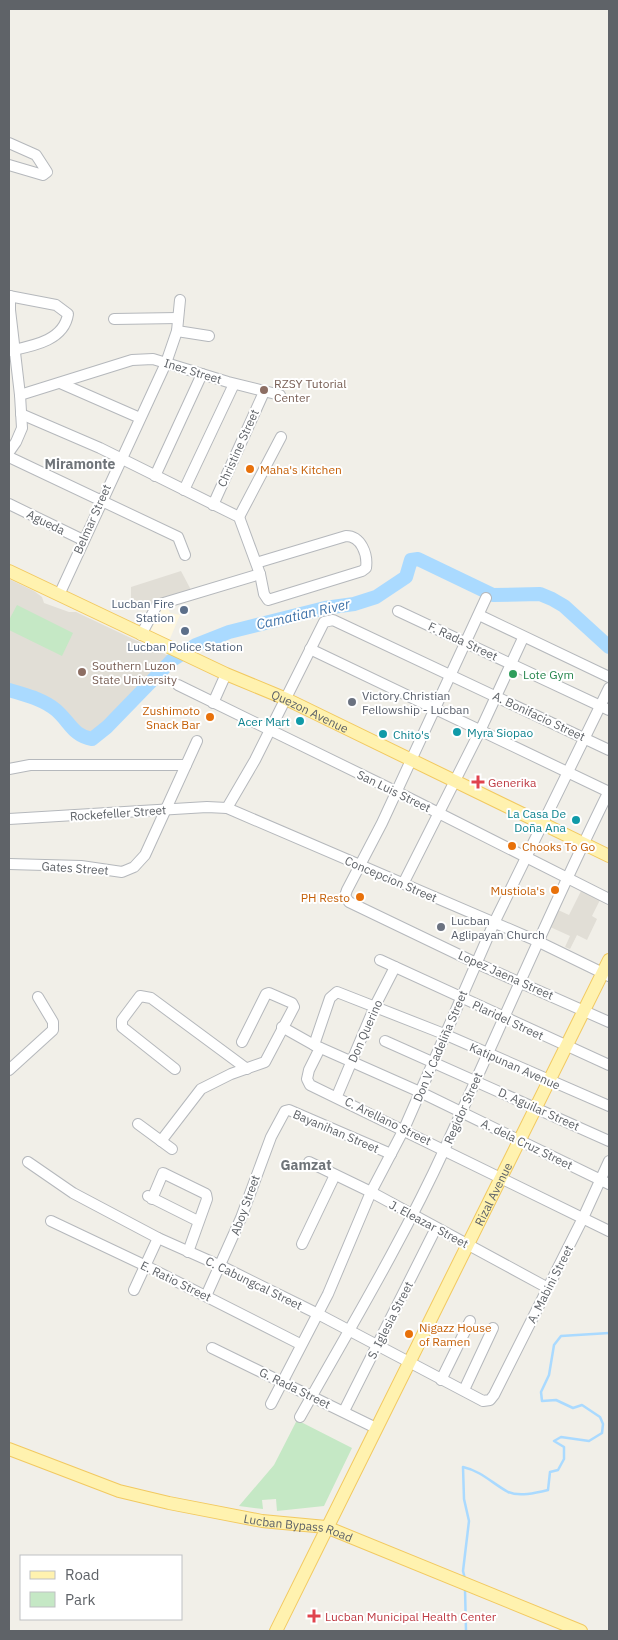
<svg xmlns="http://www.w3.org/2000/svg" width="618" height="1640" viewBox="0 0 618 1640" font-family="'IBM Plex Sans',sans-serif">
<rect width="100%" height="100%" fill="#f1efe8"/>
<!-- commercial -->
<path fill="#fef7e0" d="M159,608h9l2,5 10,2 -11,26 -21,-11z"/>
<!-- education -->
<g fill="#e1ded6">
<path d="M181,571l10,19 -46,16 -14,-6v-13z"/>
<path d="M9,579l25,12 8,6 2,6 25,9h7l95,45 -72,72 -8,7 -8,-1 -26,-26 -21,-11 -27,-10z"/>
<path d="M581,891l19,9 -8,16 5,3 -10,21 -10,-5 -7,14 -5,-2 5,-11 -22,-10 8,-17 13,6z"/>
</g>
<!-- green -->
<g fill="#c5e8c5">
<path d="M17,605l56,28 -11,23 -53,-26v-10z"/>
<path d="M297,1420l55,28 -28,58 -47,5 -1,-12 -14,1 1,9 -24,-3 35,-41z"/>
</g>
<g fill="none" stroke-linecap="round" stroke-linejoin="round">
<!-- stream -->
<g stroke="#aadaff" stroke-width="2.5">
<path d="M465,1579l-2,-8 6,-50 -5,-22 -1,-32c18,4 29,16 45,25 11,5 28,1 40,-2l2,-18 8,-2 6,-11v-12l-10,-6 7,-4 28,4 13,-8 1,-9 -3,-7 -18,-12 -9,3 -17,-8 -14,1 -1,-9 8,-17 5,-30 7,-9 48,-3"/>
<path d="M465,1589l1,42"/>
</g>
<!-- river -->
<path stroke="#aadaff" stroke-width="14" d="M9,690c16,5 34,9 47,20 14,12 17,26 36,29l15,-12 65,-67 24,-15 33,-13 96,-24 29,-4 22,-7 30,-20 5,-17 7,-1 75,36 47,-1 12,5 12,7 45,41"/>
<defs>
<g id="minor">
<path d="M9,143l27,12 11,17 -4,3 -34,-10"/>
<path d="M9,296l47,9 12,9c-4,27 -36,32 -59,37"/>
<path d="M114,319l64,-1"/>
<path d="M177,331l32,5"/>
<path d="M60,383l80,35"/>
<path d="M20,395l112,-35 21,-1 75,23 52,13"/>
<path d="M21,414l79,34 139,69 21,57 4,20 4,6 94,-29 4,-3c2,-14 -5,-32 -20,-32l-90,27"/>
<path d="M9,452l7,-10 6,-14 -2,-33 -10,-85v-14"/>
<path d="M9,457l169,80 7,18"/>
<path d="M155,476l47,-102"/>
<path d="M184,490l50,-106"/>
<path d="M9,504l74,36"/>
<path d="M213,505l51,-113"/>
<path d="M239,517l42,-80"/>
<path d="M59,595l107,-232 11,-32 3,-31"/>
<path d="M486,598l-104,225 -35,67 -2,6 4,6 127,61 133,59"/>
<path d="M398,611l211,99"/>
<path d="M479,615l130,62"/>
<path d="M141,635l16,-30 103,-31"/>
<path d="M310,649l299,143"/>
<path d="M178,685l219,107 212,107"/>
<path d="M213,703l13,-29"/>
<path d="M9,769l21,-4h156"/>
<path d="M227,808l28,-48 69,-138 9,-2 276,130"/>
<path d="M9,819l198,-12 20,1 310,133 72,35"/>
<path d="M9,864l72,2 41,6 12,-5 11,-12 52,-114"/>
<path d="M403,884l77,-153 43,-93"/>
<path d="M380,960l229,105"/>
<path d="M282,1027l32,18 106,47 189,92"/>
<path d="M385,1041l224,100"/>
<path d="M314,1045l16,-47 7,-6 107,42 165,72"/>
<path d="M320,1048l-11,22 -2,9 3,6 299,146"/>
<path d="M175,1069l-53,-42v-7l18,-24 11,2 96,71"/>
<path d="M9,1070l44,-40v-8l-15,-25"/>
<path d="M337,1096l38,-90 20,-39"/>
<path d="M138,1124l34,25"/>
<path d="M161,1141l40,-52 30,-15 34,-12 29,-55 -2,-4 -23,-10 -3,1 -24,48"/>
<path d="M28,1162l45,31 85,45 63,28 97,48 165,87 7,-1 4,-5 89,-177 26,-57"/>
<path d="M309,1162l62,30 177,96"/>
<path d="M148,1196l50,25"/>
<path d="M152,1199l11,-26 43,21 1,5 -19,53"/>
<path d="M51,1221l95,45 154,78"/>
<path d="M302,1244l33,-69"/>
<path d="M134,1290l24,-52"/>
<path d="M206,1296l35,-78 30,-81 14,-26 4,-1 102,44"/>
<path d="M212,1348l164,80"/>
<path d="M441,1380l29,-59"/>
<path d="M464,1390l29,-62"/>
<path d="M271,1404l57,-110 43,-102 33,-63 90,-206 115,-235"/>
<path d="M344,1411l92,-183"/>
<path d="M300,1417c50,-89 103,-177 145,-269 55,-119 106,-240 164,-357"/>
</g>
<g id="major">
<path id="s1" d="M9,571l217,103 58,24 325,158"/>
<path id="s2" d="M9,1449l110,42 50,12 93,18 64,6 255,104"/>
<path id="s3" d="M276,1631l333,-671"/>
</g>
</defs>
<!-- minor casing -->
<use href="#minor" stroke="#b5b8bc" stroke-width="12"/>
<!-- major casing -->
<use href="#major" stroke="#f2c960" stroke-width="14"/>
<!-- minor -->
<use href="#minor" stroke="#fff" stroke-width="10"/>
<!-- major -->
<use href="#major" stroke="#fff2af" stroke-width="12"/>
</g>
<!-- markers -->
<g fill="#8d6e63" stroke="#fff" stroke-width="2">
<circle cx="264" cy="390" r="5"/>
<circle cx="82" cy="672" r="5"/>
</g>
<g fill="#e8710a" stroke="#fff" stroke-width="2">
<circle cx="250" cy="469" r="5"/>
<circle cx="210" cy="717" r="5"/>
<circle cx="512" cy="846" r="5"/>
<circle cx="555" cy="890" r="5"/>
<circle cx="360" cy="897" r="5"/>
<circle cx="409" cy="1334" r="5"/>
</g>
<g fill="#5c6f8a" stroke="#fff" stroke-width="2">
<circle cx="184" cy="610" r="5"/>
<circle cx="185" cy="631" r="5"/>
</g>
<circle fill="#2e9e5b" stroke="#fff" stroke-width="2" cx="513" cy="674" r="5"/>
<g fill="#6b7280" stroke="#fff" stroke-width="2">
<circle cx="352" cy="702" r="5"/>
<circle cx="441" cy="927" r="5"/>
</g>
<g fill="#0f9aa8" stroke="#fff" stroke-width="2">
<circle cx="300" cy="721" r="5"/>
<circle cx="457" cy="732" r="5"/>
<circle cx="383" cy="734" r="5"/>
<circle cx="576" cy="820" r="5"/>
</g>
<g fill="#e0444e" stroke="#fff" stroke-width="2">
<path d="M475.5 774.5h5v5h5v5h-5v5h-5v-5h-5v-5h5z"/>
<path d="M311.5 1608.5h5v5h5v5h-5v5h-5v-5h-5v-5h5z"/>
</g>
<g text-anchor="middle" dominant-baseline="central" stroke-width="4" stroke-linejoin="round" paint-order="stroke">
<!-- street labels -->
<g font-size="12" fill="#5f6368" stroke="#fff">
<text transform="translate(193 371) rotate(17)">Inez Street</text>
<text transform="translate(238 448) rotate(-66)">Christine Street</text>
<text transform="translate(92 519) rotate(-66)">Belmar Street</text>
<text transform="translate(46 522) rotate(26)">Agueda</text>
<text transform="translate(463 641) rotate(25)">F. Rada Street</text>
<text stroke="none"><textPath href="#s1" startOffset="332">Quezon Avenue</textPath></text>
<text transform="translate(539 716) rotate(25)">A. Bonifacio Street</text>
<text transform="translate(394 791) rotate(26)">San Luis Street</text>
<text transform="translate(118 813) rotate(-4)">Rockefeller Street</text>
<text transform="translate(75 868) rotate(4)">Gates Street</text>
<text transform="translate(391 879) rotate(23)">Concepcion Street</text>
<text transform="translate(506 975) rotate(24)">Lopez Jaena Street</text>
<text transform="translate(508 1020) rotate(25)">Plaridel Street</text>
<text transform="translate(365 1031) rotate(-66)">Don Querino</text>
<text transform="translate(440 1046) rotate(-67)">Don V. Cadeliña Street</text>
<text transform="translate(515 1066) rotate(24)">Katipunan Avenue</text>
<text transform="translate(463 1108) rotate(-66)">Regidor Street</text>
<text transform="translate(539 1109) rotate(24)">D. Aguilar Street</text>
<text transform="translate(388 1121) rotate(26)">C. Arellano Street</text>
<text transform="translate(336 1131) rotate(23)">Bayanihan Street</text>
<text transform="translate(527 1144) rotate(26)">A. dela Cruz Street</text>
<text stroke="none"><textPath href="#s3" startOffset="488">Rizal Avenue</textPath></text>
<text transform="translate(245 1205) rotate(-70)">Aboy Street</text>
<text transform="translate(429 1224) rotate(28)">J. Eleazar Street</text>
<text transform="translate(176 1281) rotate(26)">E. Ratio Street</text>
<text transform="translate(254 1283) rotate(26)">C. Cabungcal Street</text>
<text transform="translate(550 1284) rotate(-63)">A. Mabini Street</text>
<text transform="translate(390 1320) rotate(-63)">S. Iglesia Street</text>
<text transform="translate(295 1388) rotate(26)">G. Rada Street</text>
<text stroke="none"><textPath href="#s2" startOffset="301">Lucban Bypass Road</textPath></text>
</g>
<!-- education labels -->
<g font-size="12" fill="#785e54" stroke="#fff" text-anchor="start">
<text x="274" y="383">RZSY Tutorial<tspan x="274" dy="14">Center</tspan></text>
<text x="92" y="665">Southern Luzon<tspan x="92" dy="14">State University</tspan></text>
</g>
<!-- food labels -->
<g font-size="12" fill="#c56008" stroke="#fff" text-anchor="start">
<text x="260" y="469">Maha's Kitchen</text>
<text x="200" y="710" text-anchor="end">Zushimoto<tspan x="200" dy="14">Snack Bar</tspan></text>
<text x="522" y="846">Chooks To Go</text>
<text x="545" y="890" text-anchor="end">Mustiola's</text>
<text x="350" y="897" text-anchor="end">PH Resto</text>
<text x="419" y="1327">Nigazz House<tspan x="419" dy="14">of Ramen</tspan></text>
</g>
<!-- service labels -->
<g font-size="12" fill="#4e5e75" stroke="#fff" text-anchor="end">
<text x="174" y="603">Lucban Fire<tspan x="174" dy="14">Station</tspan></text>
<text x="185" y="646" text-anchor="middle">Lucban Police Station</text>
</g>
<!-- leisure labels -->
<g font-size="12" fill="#27864d" stroke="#fff" text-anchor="start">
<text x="523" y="674">Lote Gym</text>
</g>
<!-- worship labels -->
<g font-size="12" fill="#5b616d" stroke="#fff" text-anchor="start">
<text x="362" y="695">Victory Christian<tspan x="362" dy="14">Fellowship - Lucban</tspan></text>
<text x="451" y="920">Lucban<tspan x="451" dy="14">Aglipayan Church</tspan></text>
</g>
<!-- culture labels -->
<g font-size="12" fill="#0d838f" stroke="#fff" text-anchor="end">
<text x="290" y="721">Acer Mart</text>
<text x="467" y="732" text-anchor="start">Myra Siopao</text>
<text x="393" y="734" text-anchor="start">Chito's</text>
<text x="566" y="813">La Casa De<tspan x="566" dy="14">Doña Ana</tspan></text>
</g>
<!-- health labels -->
<g font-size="12" fill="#be3a42" stroke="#fff" text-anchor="start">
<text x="488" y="782">Generika</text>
<text x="325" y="1616">Lucban Municipal Health Center</text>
</g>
<!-- neighbourhood labels -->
<g font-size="14" font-weight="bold" fill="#70757a" stroke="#fff">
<text x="80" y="464">Miramonte</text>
<text x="306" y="1165">Gamzat</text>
</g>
<!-- water labels -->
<g font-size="14" font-style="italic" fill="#4174aa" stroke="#fff">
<text transform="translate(303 614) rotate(-13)">Camatian River</text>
</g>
</g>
<!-- border -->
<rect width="618" height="1640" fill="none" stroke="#5f6368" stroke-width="20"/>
<!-- legend -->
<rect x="20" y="1555" width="162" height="65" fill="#ffffff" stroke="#bfc1c3"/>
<rect x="30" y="1571" width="25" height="8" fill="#fff2af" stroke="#bfc1c3"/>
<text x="65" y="1580" font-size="15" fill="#5f6368">Road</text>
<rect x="30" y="1592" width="25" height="15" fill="#c5e8c5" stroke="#bfc1c3"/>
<text x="65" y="1605" font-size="15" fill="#5f6368">Park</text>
</svg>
